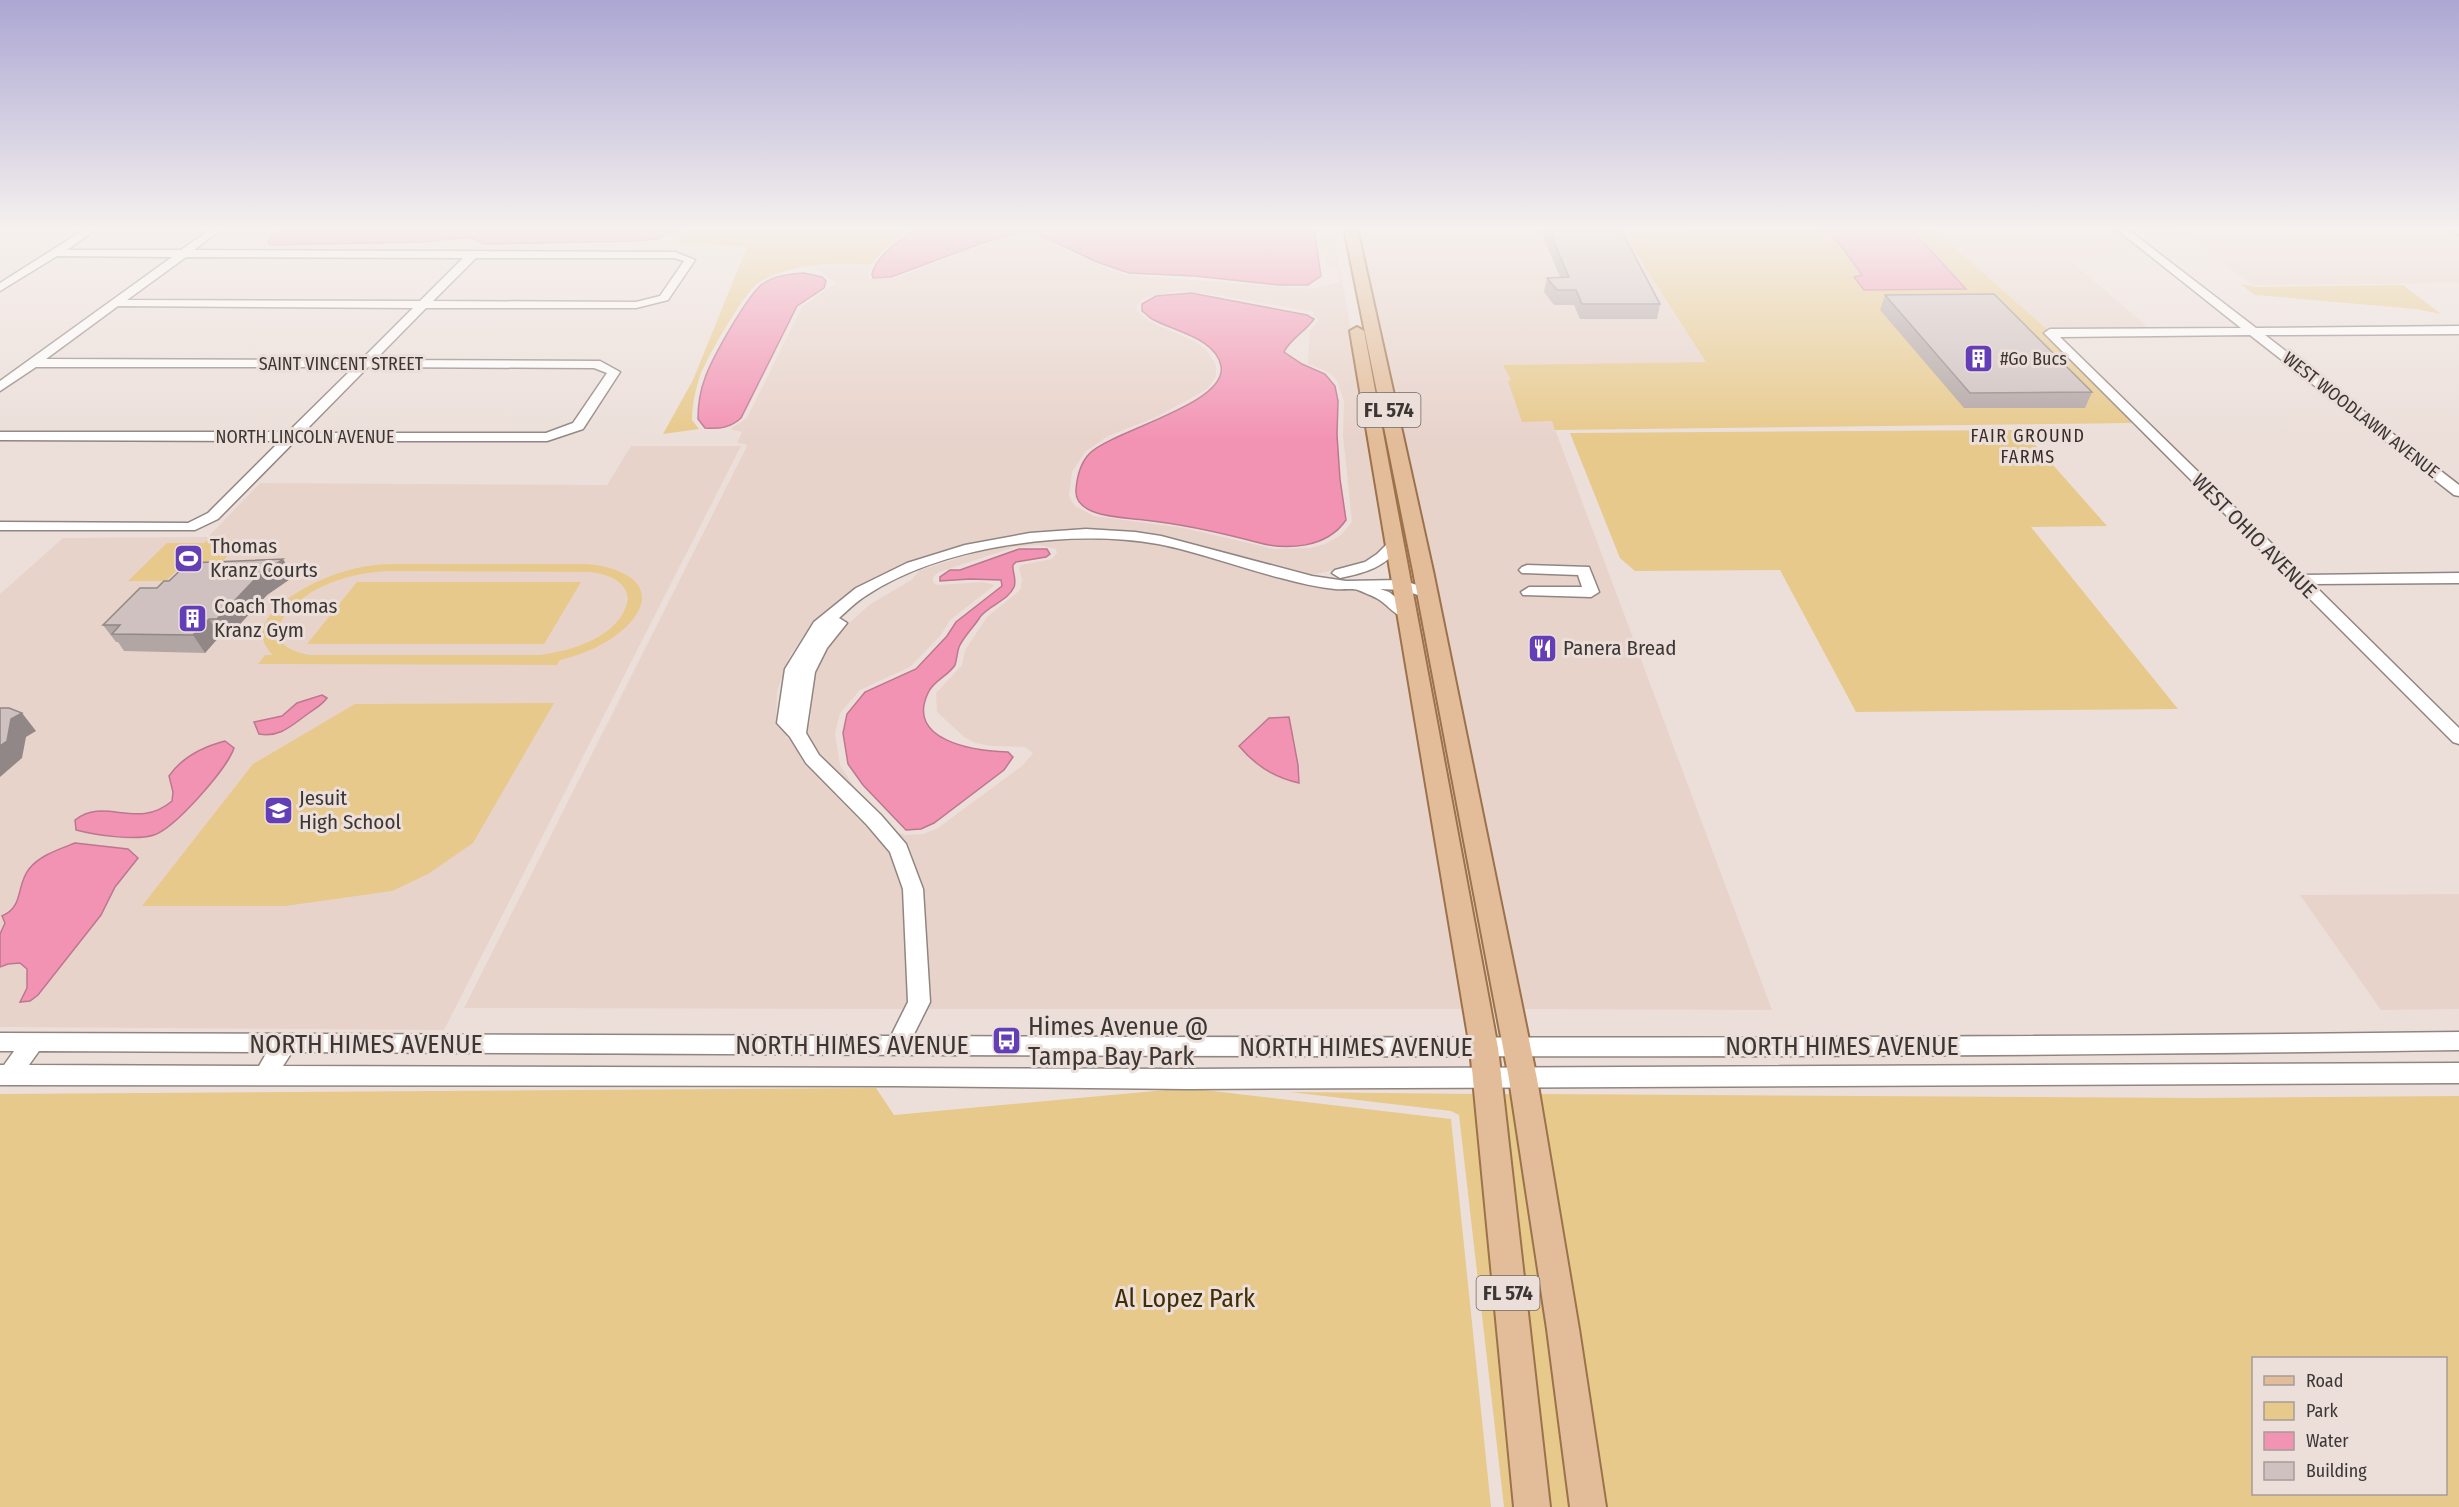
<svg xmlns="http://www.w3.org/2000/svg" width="2459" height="1507" viewBox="0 0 2459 1507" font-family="'Fira Sans Condensed',sans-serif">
<rect width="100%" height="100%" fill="#ecdfda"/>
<!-- built -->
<g fill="#e8d3cb" fill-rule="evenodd">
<path d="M1318,228h13l14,67 42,249 -7,9 -22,12 -46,10 -47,-9 -75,-23 -52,-10 -73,-3 -74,10 -101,30 -30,15 -43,35 -13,15 -15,22 -12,34 -1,34 11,10 -1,3h4l13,24 87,90 12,39 6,111 -4,7 -440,-1 283,-562 -2,-2 -8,-1 5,-11 -12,-3 17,-11 55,-111 34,-24 -22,-16 29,-5 27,3 -3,9 2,5h24l92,-35 43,-10 9,2 73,34 16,5 186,14 28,-7 -3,-14 -10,-3zM1180,291l32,3 101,18v3l6,5 -9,11 -2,33 22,9 7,8 7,20 -1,34 9,87 -11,13 -16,9 -15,4 -36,1 -90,-21 -90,-12 -19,-10 -4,-6 -2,-5 3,-23 13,-20 23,-16 46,-18 43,-23 11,-7 8,-12v-11l-9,-14 -11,-9 -47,-21 -12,-10v-7l9,-7z"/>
<path d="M1342,228h3l69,340h-8l-4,-22 2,-3h-2l-45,-248z"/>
<path d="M1356,228h340l2,4 -76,1 84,129 -203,4 49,55 220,589 -252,-1 -85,-414 2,-2 -3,-2z"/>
<path d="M1932,228h183l33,25 -83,3 85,73 -101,2z"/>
<path d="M2175,228h269l15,8v47l-206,2z"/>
<path d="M631,446h110l-297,584 -444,-3v-433l63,-56 145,-1 52,-54 347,2z"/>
<path d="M1065,537l54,2 47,6 92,28 106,20 13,5 22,17 67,394h-539l3,-9 -7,-113 -14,-41 -18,-20 8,7 6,2 18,-1 15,-6 85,-63 10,-12 -8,-6 -33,-1 -17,-3 -11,-6 -27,-25 -1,-19 26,-28 3,-15 22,-33 33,-27 2,-10 -3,-12 2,-3 31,-6 5,-6 -1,-4 -17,-4 -24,2 -76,25 -6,5v5l4,3 45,-3 13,3 -45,35 -9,15 -31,32 -50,23 -20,23 -5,21 5,31 15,23 21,22 -40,-38 -16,-17 -10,-16 -3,-8 4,-13v-32l10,-27 17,-26 31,-28 42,-25 9,-10 75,-23z"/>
<path d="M1411,593l8,3 79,413h-10l-73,-393 3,-1 -3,-3z"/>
<path d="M2459,894v115l-78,1 -81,-115z"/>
</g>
<!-- green -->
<g fill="#e7c98b" fill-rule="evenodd">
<path d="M687,228h226l-26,19 -17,18c-33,-4 -85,-1 -113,19 -14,11 -52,76 -58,95 -4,13 -7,27 -7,41l7,9 -36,5 30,-54 54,-133 -70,-4z"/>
<path d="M1688,228h128c20,5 34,31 47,47l-9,2 112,11 -56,-60h22l117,103h-7l91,92 -578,7 -3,-9 -30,1 -14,-41 3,-1 -8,-15 203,-3 -84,-130 76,-1 -3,-3z"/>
<path d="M2240,284l16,3 147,-2 38,29 -25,-5 -161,-14z"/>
<path d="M2022,430l85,96 -76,1 147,182 -322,3 -76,-142 -145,1 -15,-13 -50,-125z"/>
<path d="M207,540h36l-31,32h-37l-9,9h-38l39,-38h37z"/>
<path d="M395,564h190c38,2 81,23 41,63 -18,17 -42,27 -66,33l-3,5 -299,-1 7,-9h8c-38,-36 38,-73 66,-82 18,-6 37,-9 56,-9zM389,571l201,1c17,2 36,8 38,27 -7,38 -56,52 -89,56h-229c-60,-11 -22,-52 11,-68 21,-10 44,-15 68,-16z"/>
<path d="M357,582h224l-37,62h-237z"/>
<path d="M554,703l-81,140 -45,31 -36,17 -107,15h-143l111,-142 102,-60z"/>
<path d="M876,1088l18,27 294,-27 263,31 40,388h-1491v-413z"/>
<path d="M1290,1092l188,2 39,413h-13l-45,-392 -8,-4z"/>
<path d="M1501,1094h12l60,413h-26z"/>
<path d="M1537,1094l663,4 259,-2v411h-857zM2254,1358h192v136h-192z"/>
</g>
<!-- water -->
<g fill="#f393b4" stroke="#bc778e" stroke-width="1.5">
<path d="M291,228h389l-23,11 -22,2 -151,3 -13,-6h-9l-40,4 -152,3 -2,-3 3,-6z"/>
<path d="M918,228h396l7,48 -13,9h-28l-85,-9 -66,-3 -32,-11 -57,-27 -11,-2 -15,1 -32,9 -91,34 -18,1 -1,-4c5,-20 30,-35 46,-46z"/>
<path d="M1816,228h94l56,61 -102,1 -10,-13 8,-2c-12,-16 -26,-42 -46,-47z"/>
<path d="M804,273l18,4 4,4 -2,7 -27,18 -56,112c-11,10 -21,11 -36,10l-7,-9c0,-14 2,-28 7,-41 7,-20 40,-78 55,-92 11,-10 29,-12 44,-13z"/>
<path d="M1191,293l116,22 7,4c-9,13 -24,20 -30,33l18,12 23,10 10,12 3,15 -1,34 3,44 6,41c-19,28 -59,31 -90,22 -38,-10 -74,-18 -112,-22 -19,-3 -70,-2 -68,-30 1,-14 4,-27 14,-37 24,-23 138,-49 131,-87 -5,-28 -48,-35 -69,-47 -4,-2 -6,-6 -10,-8v-7l14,-8z"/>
<path d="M1019,549h28l3,5 -4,3 -30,5 -3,3c-1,7 4,14 1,22 -6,14 -25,18 -34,30 -6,10 -16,19 -21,30 -2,6 -2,12 -4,18 -6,10 -20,15 -26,26 -26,50 46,60 79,61l5,5 -9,13 -70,53 -13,6 -15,1 -43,-45 -15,-21 -5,-31 4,-19 18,-22 51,-23 31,-33 9,-14 46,-36 -1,-6 -31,-1 -30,2v-4l10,-7h10z"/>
<path d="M322,695l5,3c-5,7 -11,10 -18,15 -17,12 -29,25 -50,21l-5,-12 28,-6 15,-13z"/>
<path d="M1289,717l9,48 1,18c-24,-5 -45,-19 -60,-37l30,-28z"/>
<path d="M225,741l9,7c-7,21 -59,80 -80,87 -19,6 -59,0 -78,-5l-1,-10c30,-24 62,11 97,-19l1,-9 -4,-16c13,-19 33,-29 56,-35z"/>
<path d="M75,843l53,6 10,9 -23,29 -14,28 -63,80 -8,6 -10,1 7,-14v-19l-7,-6 -12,1 -8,3v-33l5,-11 -3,-7c22,-9 14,-31 27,-47 11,-14 31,-20 46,-26z"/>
</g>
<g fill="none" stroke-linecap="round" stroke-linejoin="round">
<defs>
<g id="minor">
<path d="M87,228h11l-31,22h114l31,-22h11l-29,22 481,2 20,8 -27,40 -32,8h-210l-51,52 225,1 20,11 -37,57 -36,12h-252l-77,78 -23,11h-195v-8l188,1 20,-10 72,-72 -280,-1v-8h288l66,-65h-318l-36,24v-10l172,-124 -115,-1 -57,35v-8zM186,257l277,1 -43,43 -293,-1zM476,258h198l10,3 -24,35 -24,6 -203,-1zM118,306l295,2 -52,52 -315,-1zM368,367l226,1 13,5 -34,50 -27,10h-243z"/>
<path d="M2115,228h11l130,100 203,-2v8l-194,1 194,150v11l-5,-1 -204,-160 -190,2 244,238 155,-2v10l-146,1 146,144v16l-6,-2 -409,-409 6,-4 191,-1z"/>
<path d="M2449,228h10v6z"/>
<path d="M1086,529l49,3 26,4 151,40 34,5 55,-1 32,10 2,3 -8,5 -24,-8 -23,-1 9,3 24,19 2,3 -2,3c-15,4 -23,-11 -35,-18 -5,-3 -15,-7 -20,-9 -6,-2 -16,0 -23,-1 -18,-2 -36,-6 -54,-11 -41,-10 -81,-26 -123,-34 -87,-15 -215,1 -291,51 -10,6 -19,15 -28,23l8,5 -20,25 -12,24 -9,61 13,22 62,60 25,29 17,45 7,113 -17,34c515,2 1031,3 1546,-4v18c-722,11 -1445,5 -2167,2l-9,14 905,3 1271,-6v20l-1271,6 -293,-3 -895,-1v-20h4l10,-14h-14v-18l891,3 17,-34 -5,-113 -13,-37 -23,-27 -61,-62 -16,-26 -13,-14 8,-54 29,-47 42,-34 51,-25 58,-18 65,-12zM39,1051l228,1 -8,14 -230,-1z"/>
<path d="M1394,541l7,4c-15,22 -36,28 -61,33l-8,-5 3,-3 30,-8 12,-8 12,-12z"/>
<path d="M1527,565l62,2 10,25 -8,5 -68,-2 -2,-3 8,-5h53l-4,-12 -56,-2 -3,-3 3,-3z"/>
</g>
<g id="major">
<path d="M1344,228h13l76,343 104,508 42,250 27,178h-36l-23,-178 -38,-250 -96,-508z"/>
<path d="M1357,327l7,4 134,717 52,459h-36l-44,-459 -120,-717z"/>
</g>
</defs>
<!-- minor casing -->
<use href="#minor" stroke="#918580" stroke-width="3"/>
<!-- major casing -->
<use href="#major" stroke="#9c724b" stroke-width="4"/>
<!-- minor -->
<use href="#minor" fill="#fff" fill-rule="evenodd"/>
<!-- major -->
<use href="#major" fill="#e3bd9a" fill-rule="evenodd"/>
</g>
<!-- wall -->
<g fill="#b2a6a5">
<path d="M1540,228h80l40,76 -3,15h-77l-6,-14h-20l-10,-13 3,-14 13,-1 -20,-48z"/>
<path d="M1885,295l207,97 -7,16h-121l-84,-98z"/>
<path d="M283,559l10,18 -26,18 -38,41h-9l-15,17 -81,-2 -6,-9h-2l-13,-17 54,-37z"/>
</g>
<!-- shaded-wall -->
<g fill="#918786">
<path d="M283,559l10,18 -26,18 -38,41 -12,-17 39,-41z"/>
<path d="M209,619l11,17 -15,17 -12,-18z"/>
<path d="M22,713l14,18 -10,6 -4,21 -22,19v-31l11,-27z"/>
</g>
<!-- building -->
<g fill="#cfc1c0" stroke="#918786" stroke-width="1.5">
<path d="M1548,228h72l40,76h-78l-6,-14h-19l-10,-12 22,-1z"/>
<path d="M1994,294l98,98 -122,1 -85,-98z"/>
<path d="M283,559l-27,19 -39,41h-8l-16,16 -81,-1 8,-9h-17l37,-37h17l7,-7h5l19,-18z"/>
<path d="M0,708h9l13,5 -11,6 -4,22 -7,5z"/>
</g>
<!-- sky -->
<linearGradient id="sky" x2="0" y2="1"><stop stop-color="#aca7d3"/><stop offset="0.52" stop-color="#f6f1ee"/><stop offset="1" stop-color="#f6f1ee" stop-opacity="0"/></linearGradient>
<rect width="2459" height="439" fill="url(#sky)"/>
<!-- icons -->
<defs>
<symbol id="building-square" viewBox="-11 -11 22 22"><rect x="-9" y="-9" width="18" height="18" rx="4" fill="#643eb6" stroke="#ecdfda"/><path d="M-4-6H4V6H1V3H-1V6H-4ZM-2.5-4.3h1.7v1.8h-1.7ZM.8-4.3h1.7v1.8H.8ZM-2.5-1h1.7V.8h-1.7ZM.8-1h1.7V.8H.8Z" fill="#fff"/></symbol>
<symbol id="stadium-square" viewBox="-11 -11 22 22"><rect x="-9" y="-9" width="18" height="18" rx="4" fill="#643eb6" stroke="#ecdfda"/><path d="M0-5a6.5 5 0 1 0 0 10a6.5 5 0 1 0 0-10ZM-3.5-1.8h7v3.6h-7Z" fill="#fff"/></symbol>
<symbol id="restaurant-square" viewBox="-11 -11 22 22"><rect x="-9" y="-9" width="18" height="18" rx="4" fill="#643eb6" stroke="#ecdfda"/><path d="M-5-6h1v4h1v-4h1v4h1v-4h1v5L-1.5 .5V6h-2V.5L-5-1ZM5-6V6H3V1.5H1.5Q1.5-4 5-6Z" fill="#fff"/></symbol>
<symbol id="school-square" viewBox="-11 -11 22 22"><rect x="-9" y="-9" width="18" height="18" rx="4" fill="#643eb6" stroke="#ecdfda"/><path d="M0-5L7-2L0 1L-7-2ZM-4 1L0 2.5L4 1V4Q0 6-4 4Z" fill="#fff"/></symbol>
<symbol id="bus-square" viewBox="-11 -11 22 22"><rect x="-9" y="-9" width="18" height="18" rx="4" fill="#643eb6" stroke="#ecdfda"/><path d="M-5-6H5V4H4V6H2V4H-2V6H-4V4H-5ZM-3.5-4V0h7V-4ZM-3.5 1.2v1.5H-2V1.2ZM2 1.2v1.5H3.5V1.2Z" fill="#fff"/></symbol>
</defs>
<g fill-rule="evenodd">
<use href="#building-square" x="1962" y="342" width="33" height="33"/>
<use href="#stadium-square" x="172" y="542" width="33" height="33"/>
<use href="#building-square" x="176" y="602" width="33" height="33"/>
<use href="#restaurant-square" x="1526" y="632" width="33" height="33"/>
<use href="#school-square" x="262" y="794" width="33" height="33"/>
<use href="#bus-square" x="990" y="1024" width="33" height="33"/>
</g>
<g text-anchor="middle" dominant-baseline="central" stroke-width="6" stroke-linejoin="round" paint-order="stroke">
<!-- far-poi labels -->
<g font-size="18" fill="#3c3735" stroke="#ecdfda" text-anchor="start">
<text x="2000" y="359">#Go Bucs</text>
</g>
<!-- far-street labels -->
<g font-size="18" fill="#3c3735" stroke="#ecdfda">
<text x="341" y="364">SAINT VINCENT STREET</text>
<text transform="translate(2361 415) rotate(38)">WEST WOODLAWN AVENUE</text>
<text x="305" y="437">NORTH LINCOLN AVENUE</text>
</g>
<!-- far-neighbourhood labels -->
<g font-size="18" letter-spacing="1.5" fill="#362c28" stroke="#ecdfda">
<text x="2028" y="436">FAIR GROUND<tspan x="2028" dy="21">FARMS</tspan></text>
</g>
<!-- shield labels -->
<g fill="#ecdfda" stroke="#716966" stroke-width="1.5">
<rect x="1357.5" y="393" width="63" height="34" rx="4.5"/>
<rect x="1476.5" y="1276" width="63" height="34" rx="4.5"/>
</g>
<g font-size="20" font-weight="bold" fill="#3c3735">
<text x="1389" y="410">FL 574</text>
<text x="1508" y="1293">FL 574</text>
</g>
<!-- street labels -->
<g font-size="21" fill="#3c3735" stroke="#ecdfda">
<text transform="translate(2254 536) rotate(45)">WEST OHIO AVENUE</text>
</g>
<!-- poi labels -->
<g font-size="21" fill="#3c3735" stroke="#ecdfda" text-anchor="start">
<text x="210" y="546">Thomas<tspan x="210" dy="24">Kranz Courts</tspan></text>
<text x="214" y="606">Coach Thomas<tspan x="214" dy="24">Kranz Gym</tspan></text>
<text x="1563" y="648">Panera Bread</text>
<text x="299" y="798">Jesuit<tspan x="299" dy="24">High School</tspan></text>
</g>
<!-- near-poi labels -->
<g font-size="26" fill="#3c3735" stroke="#ecdfda" text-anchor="start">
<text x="1028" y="1026">Himes Avenue @<tspan x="1028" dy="30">Tampa Bay Park</tspan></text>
</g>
<!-- near-street labels -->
<g font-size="26" fill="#3c3735" stroke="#ecdfda">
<text x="366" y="1044">NORTH HIMES AVENUE</text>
<text x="852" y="1045">NORTH HIMES AVENUE</text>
<text x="1842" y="1046">NORTH HIMES AVENUE</text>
<text x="1356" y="1047">NORTH HIMES AVENUE</text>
</g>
<!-- near-park labels -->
<g font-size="26" fill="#3f2e04" stroke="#ecdfda">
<text x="1185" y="1298">Al Lopez Park</text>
</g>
</g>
<!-- legend -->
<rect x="2252" y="1357" width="195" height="138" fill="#ecdfda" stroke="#a69c98" stroke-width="1.5"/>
<rect x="2264" y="1376" width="30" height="9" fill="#e3bd9a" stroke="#a69c98" stroke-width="1.5"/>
<text x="2306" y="1387" font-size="18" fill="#3c3735">Road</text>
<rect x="2264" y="1402" width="30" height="18" fill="#e7c98b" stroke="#a69c98" stroke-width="1.5"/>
<text x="2306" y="1417" font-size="18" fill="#3c3735">Park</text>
<rect x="2264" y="1432" width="30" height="18" fill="#f393b4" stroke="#a69c98" stroke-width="1.5"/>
<text x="2306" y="1447" font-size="18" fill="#3c3735">Water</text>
<rect x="2264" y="1462" width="30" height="18" fill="#cfc1c0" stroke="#a69c98" stroke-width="1.5"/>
<text x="2306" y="1477" font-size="18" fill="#3c3735">Building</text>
</svg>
